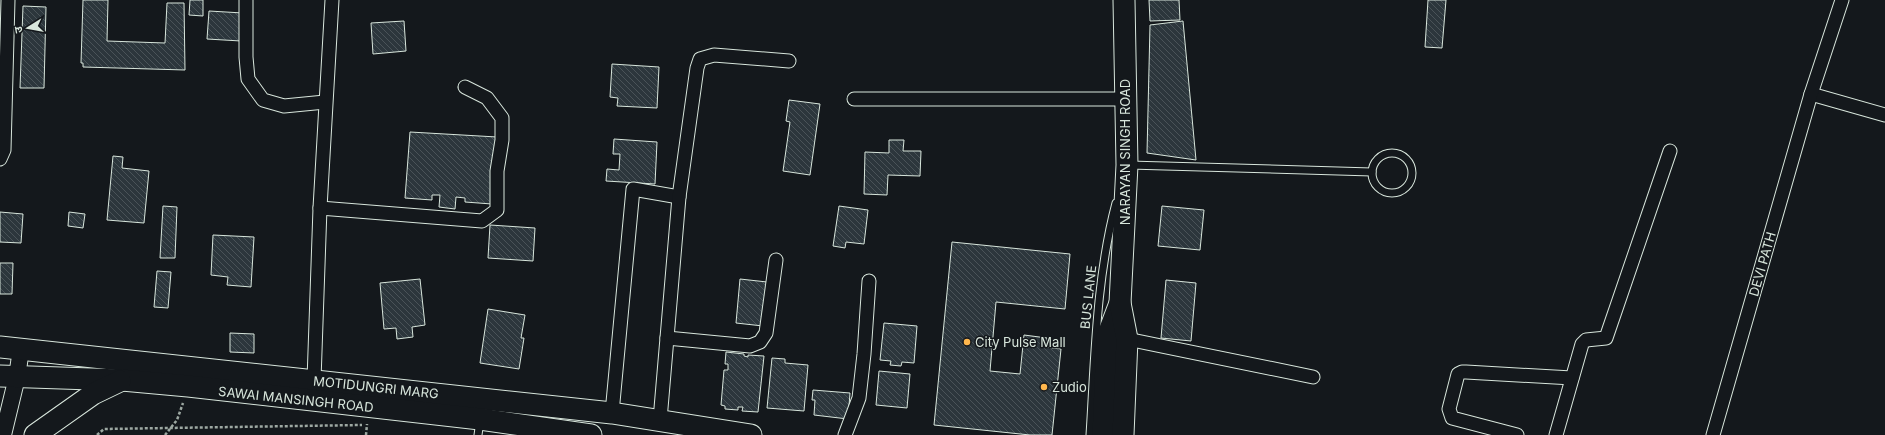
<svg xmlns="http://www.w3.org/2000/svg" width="1885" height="435" viewBox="0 0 1885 435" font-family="Inter,'Noto Sans Devanagari',sans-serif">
<defs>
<pattern id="building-back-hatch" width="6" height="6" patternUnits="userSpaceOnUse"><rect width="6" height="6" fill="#2c363c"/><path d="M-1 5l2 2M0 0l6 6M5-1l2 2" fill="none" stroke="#4a5358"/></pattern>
</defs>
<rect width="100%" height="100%" fill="#14181c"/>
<!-- building -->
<g fill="url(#building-back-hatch)" stroke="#d8e6dc">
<path d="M83,0h25l-1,41 58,2 2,-40h17l1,67 -102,-3v-4h-2z"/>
<path d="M190,0h13v16l-14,-1z"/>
<path d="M1149,0h30l1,20 -30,1z"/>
<path d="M1428,0h18l-4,48 -17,-1z"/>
<path d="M23,6l23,1 -2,81h-24z"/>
<path d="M209,11l34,2 -2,28 -34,-2z"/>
<path d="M404,21l2,30 -33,3 -2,-31z"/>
<path d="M1183,21l13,139 -49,-7 3,-128z"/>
<path d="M612,64l47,3 -2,41 -40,-2 1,-8 -8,-1z"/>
<path d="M789,100l31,4 -10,71 -27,-4 7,-49 -4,-1z"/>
<path d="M410,132l87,5 -5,67 -27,-2v-4l-9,-1 -1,12 -16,-2 1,-12h-8v5l-27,-2z"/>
<path d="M614,139l43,3 -2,42 -49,-3 1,-12 12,1 1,-16h-7z"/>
<path d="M889,140h15l-1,11h18l-1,25 -32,-1 -1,20 -23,-1 1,-42 24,1z"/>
<path d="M113,156l10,1 -1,11 27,3 -5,52 -37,-3z"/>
<path d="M163,206l14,1 -2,51h-15z"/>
<path d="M839,206l29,4 -4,34 -18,-2 -1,6 -12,-2z"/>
<path d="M1162,206l42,4 -4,40 -42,-4z"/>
<path d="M0,212l23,2 -2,29 -21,-1z"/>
<path d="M69,212l16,2 -2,14 -15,-2z"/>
<path d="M490,225l45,3 -2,33 -45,-3z"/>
<path d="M213,235l41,2 -3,50 -24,-2 1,-8 -17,-2z"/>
<path d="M952,242l118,12 -5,55 -69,-7 -6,69 30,3 4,-39 23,3 -1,9 15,2 -9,86h-22l-96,-10z"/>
<path d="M0,263h13l-1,31h-12z"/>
<path d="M157,271l14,1 -3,36 -14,-1z"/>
<path d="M420,279l5,46 -13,2 1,10 -16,2 -1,-11 -12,1 -4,-46z"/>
<path d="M740,279l27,3 -4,44 -27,-3z"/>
<path d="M1166,280l30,3 -5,58 -30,-3z"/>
<path d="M488,309l37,6 -4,23h3l-5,31 -39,-6z"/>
<path d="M884,323l33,3 -3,37 -12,-1 -1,4 -11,-1 1,-4 -11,-1z"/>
<path d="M230,333l24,1v19l-24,-1z"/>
<path d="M726,352l18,2v2l4,1v-2l16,1 -6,56 -16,-1 1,-4h-5v3l-13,-1v-3l-4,-1 3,-35h4v-6h-3z"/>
<path d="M772,358l13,1v4l23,2 -4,46 -37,-3z"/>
<path d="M879,371l31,3 -3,34 -31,-3z"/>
<path d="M813,390l37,3 -2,26 -34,-4 1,-15h-3z"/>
</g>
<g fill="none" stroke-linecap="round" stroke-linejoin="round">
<defs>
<g id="service">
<circle cx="1392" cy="173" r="20"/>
<path d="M1129,165l243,7"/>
<path d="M478,435l2,-14"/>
<path d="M1090,435c5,-78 6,-156 26,-232"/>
</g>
<g id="minor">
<path d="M246,0v57l2,22 15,21 21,6 41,-4"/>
<path d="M1811,94l74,21"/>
<path d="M854,99h271"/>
<path d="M0,159l4,-9 4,-150"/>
<path d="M320,208l162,13 15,-11v-39l5,-31v-22l-15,-20 -22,-11"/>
<path d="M667,338l83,8 10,-4 6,-9 10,-73"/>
<path d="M1127,339l186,38"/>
<path d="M314,380l6,-172 12,-208"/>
<path d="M612,413l21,-224 46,8"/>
<path d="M660,420l19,-223 18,-129 3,-9 14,-4 75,6"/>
<path d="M845,435l14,-37 5,-44 5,-73"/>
<path d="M1517,435l-65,-17 -3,-9 9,-35 4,-2h4l106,6"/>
<path d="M1556,435l26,-91 4,-4 20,-2 64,-187"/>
<path d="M1713,435l98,-341 31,-94"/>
</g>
<path id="tertiary" d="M3,435l14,-58 4,-28"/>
<g id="primary">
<path d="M0,347l612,66 139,22"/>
<path d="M0,376l122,4 66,6 292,33 111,16"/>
<path d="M35,435l58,-41 27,-13"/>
<path d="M1103,435l4,-98 13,-34"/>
<path d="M1123,435l4,-96 -7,-36 7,-138 -3,-165"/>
</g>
</defs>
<!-- service casing -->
<use href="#service" stroke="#d8e6dc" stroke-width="9"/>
<!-- minor casing -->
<use href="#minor" stroke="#d8e6dc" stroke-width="15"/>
<!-- tertiary casing -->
<use href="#tertiary" stroke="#d8e6dc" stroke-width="18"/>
<!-- primary casing -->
<use href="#primary" stroke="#d8e6dc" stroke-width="23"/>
<!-- path -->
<g stroke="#9da8a2" stroke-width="2.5" stroke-dasharray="3 2" stroke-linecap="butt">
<path d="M97,435l7,-6 258,-4"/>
<path d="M165,435l12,-15 6,-17"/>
<path d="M366,435l1,-11"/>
</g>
<!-- service -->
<use href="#service" stroke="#14181c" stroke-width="7"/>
<!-- minor -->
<use href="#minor" stroke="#14181c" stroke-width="13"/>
<!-- tertiary -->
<use href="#tertiary" stroke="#14181c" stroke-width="16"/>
<!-- primary -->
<use href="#primary" stroke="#14181c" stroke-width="21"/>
</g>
<!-- markers -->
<g fill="#ffb74d" stroke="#14181c" stroke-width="1.5">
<circle cx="967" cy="342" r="4"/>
<circle cx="1044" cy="387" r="4"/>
</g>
<g text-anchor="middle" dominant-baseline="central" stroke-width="3" stroke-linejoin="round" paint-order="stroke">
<!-- street labels -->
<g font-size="13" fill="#d8e6dc" stroke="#14181c">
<text transform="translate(1125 152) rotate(-90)">NARAYAN SINGH ROAD</text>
<text transform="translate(1762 264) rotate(-74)">DEVI PATH</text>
<text transform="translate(1088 297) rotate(-84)">BUS LANE</text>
<text transform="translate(376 387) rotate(6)">MOTIDUNGRI MARG</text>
<text transform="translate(296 399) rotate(6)">SAWAI MANSINGH ROAD</text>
</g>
<!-- poi labels -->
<g font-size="13" fill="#d8e6dc" stroke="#14181c" text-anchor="start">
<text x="975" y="342">City Pulse Mall</text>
<text x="1052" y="387">Zudio</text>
</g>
</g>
<!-- north arrow -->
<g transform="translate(28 28) rotate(259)" stroke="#14181c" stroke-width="3" paint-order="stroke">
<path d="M0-3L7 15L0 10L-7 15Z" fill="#d8e6dc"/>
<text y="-6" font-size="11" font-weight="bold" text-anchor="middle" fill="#d8e6dc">उ</text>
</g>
</svg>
